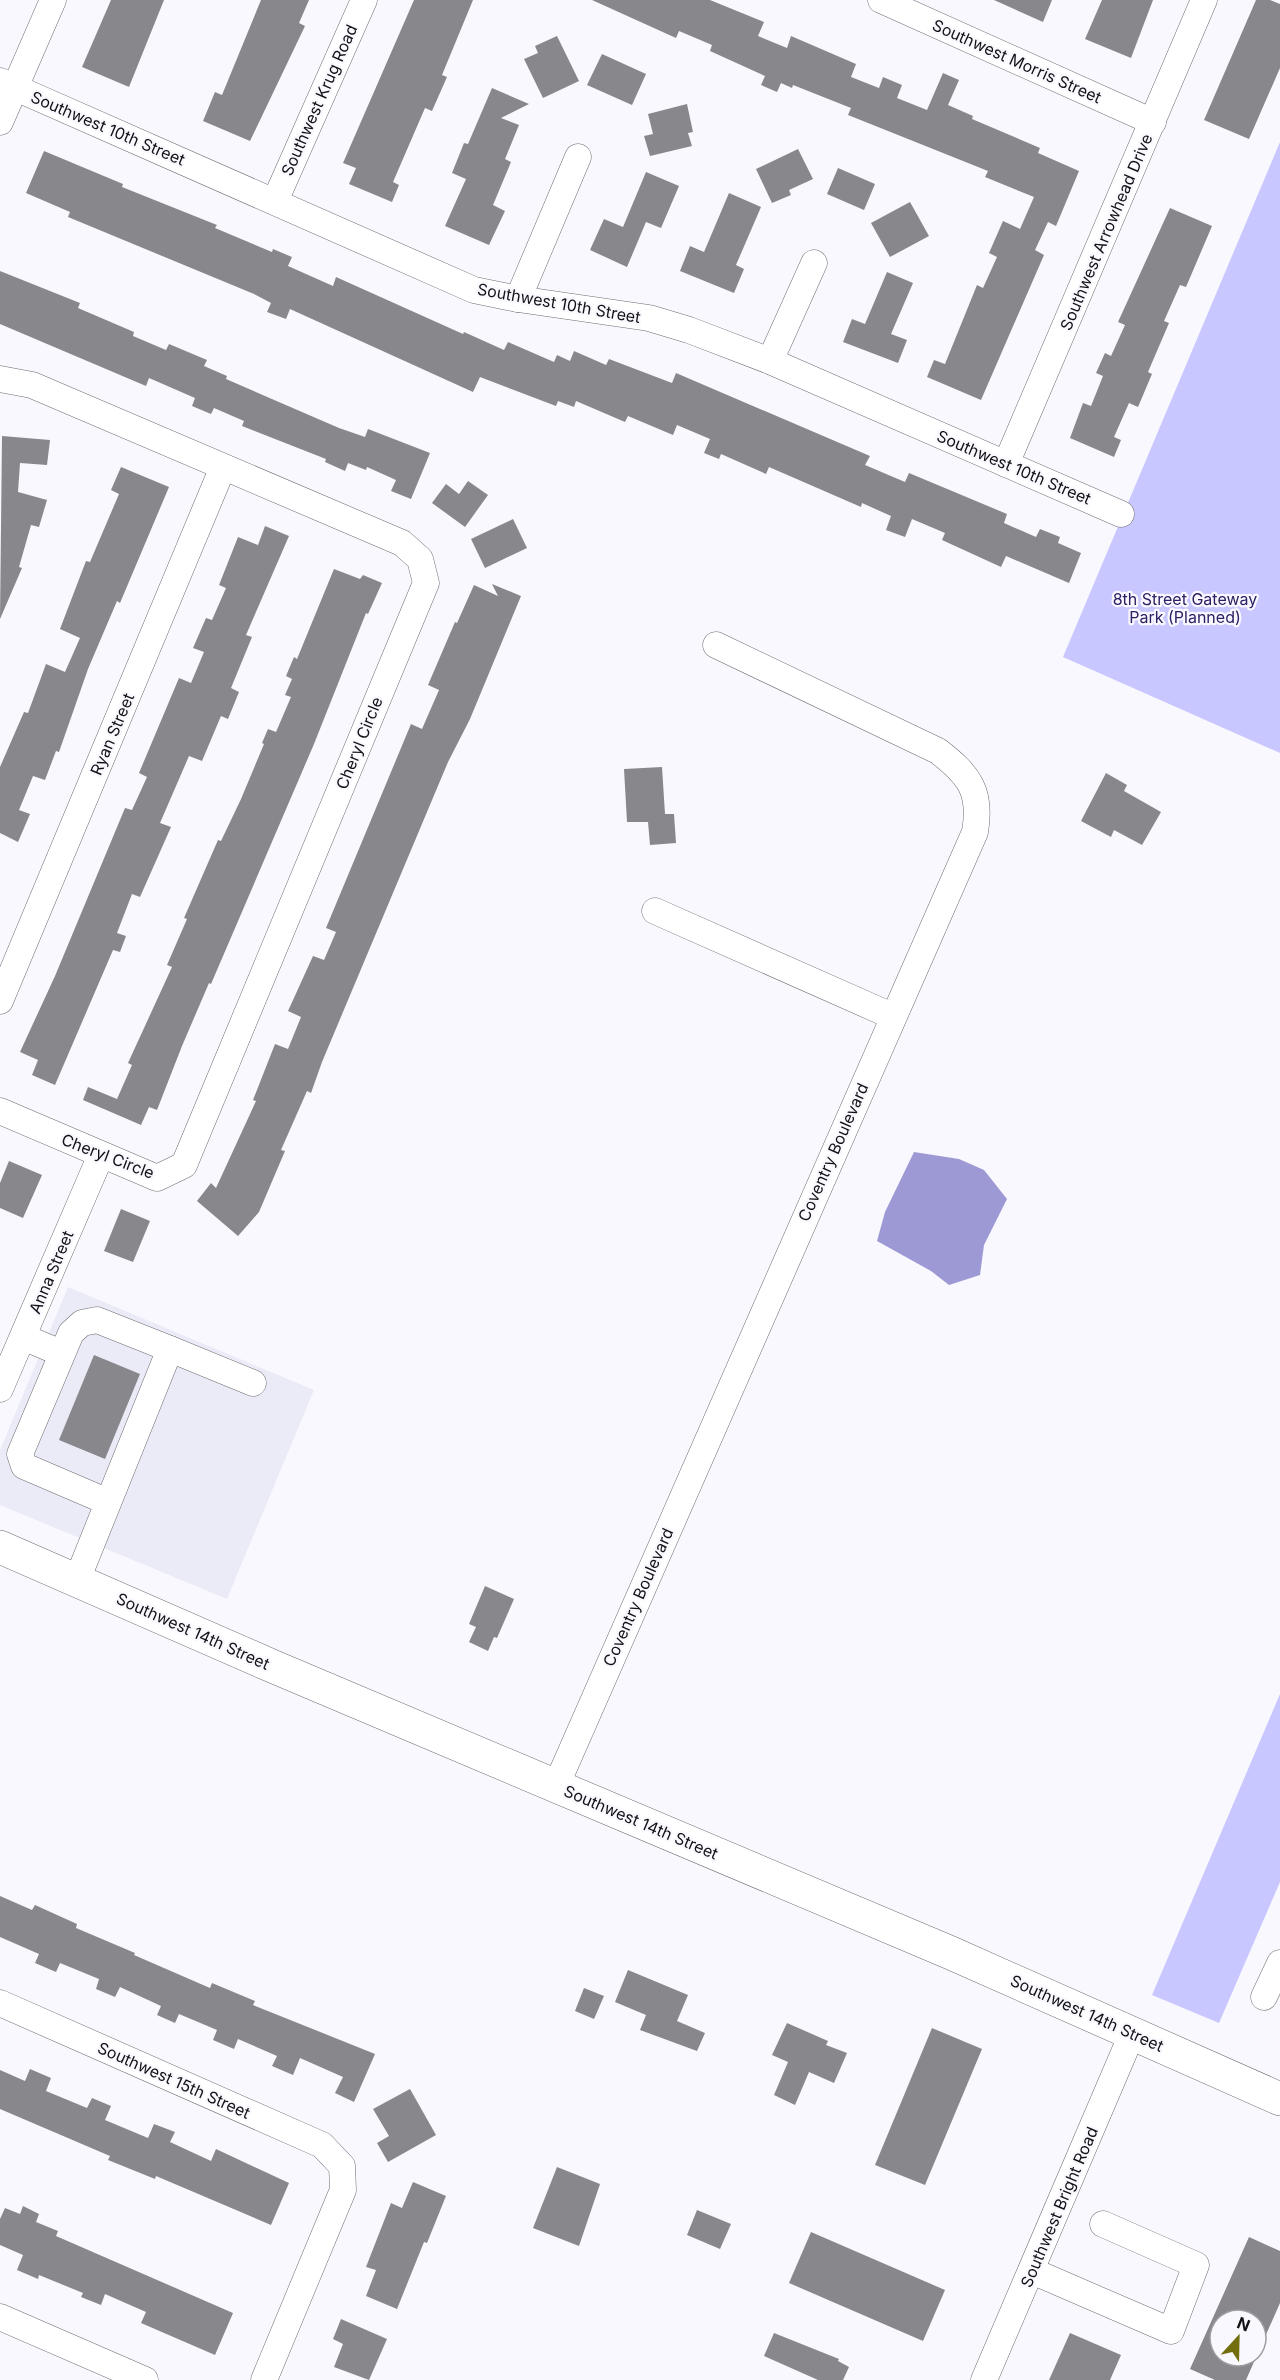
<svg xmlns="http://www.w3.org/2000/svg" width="1280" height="2380" viewBox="0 0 1280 2380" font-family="Inter,sans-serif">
<rect width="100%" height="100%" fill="#f9f8fe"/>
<!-- built -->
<path fill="#ebebf7" d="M68,1287l246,103 -87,209 -227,-94v-55z"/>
<!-- green -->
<g fill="#c9c7ff">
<path d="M1280,142v611l-217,-96z"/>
<path d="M1280,1694v188l-61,141 -67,-28z"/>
</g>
<!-- water -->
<path fill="#9d99d4" d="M914,1152l45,7 25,11 23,29 -23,46 -4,30 -31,10 -18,-14 -54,-30 8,-29z"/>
<!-- building -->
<g fill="#87878c" fill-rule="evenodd">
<path d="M111,0h53l-35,87 -47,-20z"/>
<path d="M261,0h48l-10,23 6,3 -55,115 -47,-20 12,-29 7,3z"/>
<path d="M414,0h59l-31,75 5,2 -15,34 -7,-3 -32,74 6,3 -7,17 -43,-18 7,-16 -13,-5z"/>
<path d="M592,0h118l54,22 -6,14 29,12 4,-12 65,28 -5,13 28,11 4,-11 19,8 -5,13 30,12 16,-37 16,7 -11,25 25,11 -1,3 68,29 -2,5 41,18 -23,55 -8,-4 -13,28 9,5 -63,145 -54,-23 7,-17 11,4 32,-79 6,3 14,-31 -8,-4 14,-32 17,8 14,-32 -49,-20 3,-6 -140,-56 3,-7 -58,-23 -1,3 -11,-5 -4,9 -16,-7 4,-9 -55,-25 2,-6 -33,-14 -3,7z"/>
<path d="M994,0h58l-9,22z"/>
<path d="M1102,0h51l-22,58 -46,-19z"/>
<path d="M1256,0h14l10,4v64l-31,71 -45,-19z"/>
<path d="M557,36l22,45 -36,17 -19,-39 14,-6 -3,-7z"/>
<path d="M602,54l44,20 -14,31 -45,-20z"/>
<path d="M492,88l37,16 -28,14 18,7 -14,34 6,3 -18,43 12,6 -16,34 -44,-19 21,-47 -14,-6 12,-30 4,1z"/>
<path d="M687,104l6,28 -5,1 4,13 -42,10 -6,-20 9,-2 -5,-20z"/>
<path d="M798,149l15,30 -24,11 2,5 -19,8 -16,-34z"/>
<path d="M44,151l79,33 -1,3 95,38 -2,3 57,24 1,-3 19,8 -4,9 45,20 3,-9 127,57 1,-2 40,18 4,-8 46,20 3,-7 13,6 4,-10 32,14 3,-6 63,24 4,-10 194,83 -5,9 40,17 4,-9 98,41 -3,9 32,14 4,-8 20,8 -2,6 23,10 -12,30 -63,-27 -5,11 -59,-27 3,-7 -33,-14 -7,18 -19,-7 5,-14 -29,-13 -1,4 -92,-40 -3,7 -45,-20 -2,5 -15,-6 6,-14 -33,-14 -4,10 -45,-19 -3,6 -49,-21 -2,6 -16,-6 -2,5 -76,-29 -7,15 -183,-83 -4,10 -19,-7 4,-9 -17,-9 -186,-77 2,-5 -44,-19z"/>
<path d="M838,168l37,16 -11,26 -37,-16z"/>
<path d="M646,172l33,14 -18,42 -15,-6 -19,45 -37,-17 14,-31 19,8z"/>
<path d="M729,193l32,14 -25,58 8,4 -10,24 -54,-22 10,-25 14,6z"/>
<path d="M910,202l19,34 -39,21 -19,-34z"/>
<path d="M1170,208l42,18 -26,61 -6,-2 -16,36 5,2 -21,49 4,2 -14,33 -9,-4 -15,34 7,3 -7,17 -44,-19 13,-35 8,3 12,-30 -7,-3 9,-20 6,3 14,-31 -7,-3z"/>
<path d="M0,271l80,32 -2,5 56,24 -1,4 33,14 3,-6 38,16 -3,6 23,10 -1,3 113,49 26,9 3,-8 62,24 -19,46 -20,-8 5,-11 -29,-13 -1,3 -18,-7 -3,8 -20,-9 1,-3 -84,-33 2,-5 -30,-13 -3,6 -19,-8 3,-8 -46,-20 -3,8 -146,-62z"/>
<path d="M887,272l26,11 -22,51 16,6 -9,23 -55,-21 9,-23 13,5z"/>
<path d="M2,436l48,4 -3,25 -27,-2 -2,29 29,8 -8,27 -8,-2 -12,42 3,1 -22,51z"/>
<path d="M121,467l48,20 -49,116 -3,-2 -29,68 -29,83 -3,-1 -11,29 -12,-4 -14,34 11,4 -12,28 -18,-9v-66l24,-55 4,1 18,-49 19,8 15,-34 -20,-9 26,-68 4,1 29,-68 -8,-4z"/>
<path d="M468,481l20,14 -23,32 -33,-24 14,-19 13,10z"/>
<path d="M513,519l14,29 -42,20 -14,-29z"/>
<path d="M265,526l24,10 -43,99 6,2 -21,51 8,4 -11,27 -7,-3 -19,45 -13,-5 -29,67 11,4 -31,70 -8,-3 -15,39 9,3 -6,16 -7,-2 -58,135 -23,-10 6,-15 -18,-8 35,-76 70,-168 7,2 15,-33 -8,-4 40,-95 12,5 13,-31 -11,-4 13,-30 6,2 14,-32 -7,-3 19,-48 20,8z"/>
<path d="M334,569l26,10 3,-4 19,8 -14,31 -2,-1 -52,131 -103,240 -2,-1 -27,63 -25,64 -8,-3 -8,18 -58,-25 5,-13 29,12 15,-34 -4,-2 44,-96 -5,-2 20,-46 -3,-1 34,-78 3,1 20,-42 23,-55 -2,-1 6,-14 8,3 15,-35 -6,-2 7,-16 -6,-3 8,-19 3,2z"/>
<path d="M492,584l29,12 -51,123 -22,43 -126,300 -11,31 -4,-2 -26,59 4,1 -26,61 -21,24 -41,-35 14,-18 5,5 40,-87 -3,-1 22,-56 13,5 13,-32 -13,-6 25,-55 11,4 12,-28 -10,-4 85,-204 11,5 17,-39 -11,-5 27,-63 2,1 17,-38 24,11z"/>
<path d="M662,767l3,47h9l2,29 -26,2 -2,-23h-21l-3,-53z"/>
<path d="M1106,773l21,12 -3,6 37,21 -19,33 -28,-15 -3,7 -30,-16z"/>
<path d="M9,1161l33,14 -19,43 -23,-10v-25z"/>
<path d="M121,1209l29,12 -17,41 -29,-11z"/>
<path d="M94,1355l46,19 -35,85 -46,-19z"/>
<path d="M485,1586l29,13 -17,39 -3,-1 -6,14 -19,-9 7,-15 -7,-3z"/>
<path d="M0,1896l32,14 3,-5 42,19 -1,4 59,25 -1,2 76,33 2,-5 43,18 -2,4 122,49 -21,48 -19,-9 8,-16 -43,-19 -7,17 -21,-9 5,-10 -39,-17 -4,10 -21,-9 4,-10 -38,-16 -4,9 -18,-8 4,-9 -41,-19 -5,10 -19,-8 3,-10 -39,-16 -4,9 -21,-9 4,-9 -39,-17z"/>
<path d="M628,1970l60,25 -11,26 28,12 -8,18 -57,-21 6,-15 -31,-13z"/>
<path d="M584,1988l20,8 -10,23 -19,-8z"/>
<path d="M787,2023l41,18 -2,4 21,8 -13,30 -25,-11 -14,33 -21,-10 14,-33 -16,-7z"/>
<path d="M932,2028l50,21 -57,136 -50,-20z"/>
<path d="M30,2069l21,9 -5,13 41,17 5,-10 19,8 -6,14 43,18 6,-14 21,8 -5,10 41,19 5,-12 73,34 -18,42 -115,-49 -1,3 -47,-19 2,-4 -110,-47v-39l25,11z"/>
<path d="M410,2089l26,46 -48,27 -11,-19 12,-7 -16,-27z"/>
<path d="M557,2167l43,17 -21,62 -46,-18z"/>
<path d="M413,2182l33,14 -19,47 -3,-1 -27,67 -31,-13 10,-26 -10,-3 25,-64 11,5z"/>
<path d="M23,2206l16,8 -3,8 22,9 -2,5 177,77 -18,42 -74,-32 5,-11 -41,-18 -4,11 -20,-8 2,-4 -44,-18 -1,4 -21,-9 6,-15 -23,-10v-26l5,-11 15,6z"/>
<path d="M697,2210l34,14 -11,25 -33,-14z"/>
<path d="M811,2232l134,58 -22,51 -134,-58z"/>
<path d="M1249,2237l31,14v52l-34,77h-31l-25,-11zM1220,2320h36v36h-36z"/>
<path d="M341,2319l46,20 -18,41 -35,-13 9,-23 -10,-5z"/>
<path d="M774,2333l65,26 -1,2 11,6 -6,13h-25l-54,-24z"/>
<path d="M1070,2333l51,22 -11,25h-61z"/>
</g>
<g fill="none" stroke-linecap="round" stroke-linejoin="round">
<defs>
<g id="minor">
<path d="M881,0l272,122"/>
<path d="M0,81l474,209 44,9 131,19 40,12 81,31 351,153"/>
<path d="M0,122l53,-122"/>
<path d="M275,201l89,-201"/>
<path d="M518,299l60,-142"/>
<path d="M770,361l44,-98"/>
<path d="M0,379l32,6 370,158 18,16 6,24 -242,582 -27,13 -157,-67"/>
<path d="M1006,464l198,-464"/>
<path d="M655,911l237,105"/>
<path d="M0,1001l223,-534"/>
<path d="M23,1337l38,16"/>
<path d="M170,1349l83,34"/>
<path d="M0,1389l101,-234"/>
<path d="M77,1580l93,-231 -73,-29 -15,3 -11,10 -51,121 4,12 84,36"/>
<path d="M556,1786l419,-954c7,-41 -6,-57 -37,-81l-222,-106"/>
<path d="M1264,1997l16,-34"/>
<path d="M0,2003l322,142 20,21 1,24 -79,190"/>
<path d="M1032,2271l139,60 25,-66 -93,-41"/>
<path d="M0,2317l145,63"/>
<path d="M984,2380l148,-346"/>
</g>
<path id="major" d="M0,1547l272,119 679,287 329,146"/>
</defs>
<!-- minor casing -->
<use href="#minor" stroke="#6d6d72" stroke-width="27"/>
<!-- major casing -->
<use href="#major" stroke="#6d6d72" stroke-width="34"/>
<!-- minor -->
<use href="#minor" stroke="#fff" stroke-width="26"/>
<!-- major -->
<use href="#major" stroke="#fff" stroke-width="33"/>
</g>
<g text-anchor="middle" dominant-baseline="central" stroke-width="4.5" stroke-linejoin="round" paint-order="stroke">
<!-- street labels -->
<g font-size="16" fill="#121214" stroke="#f9f8fe">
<text transform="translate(1017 61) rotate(24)">Southwest Morris Street</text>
<text transform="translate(319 100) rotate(-66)">Southwest Krug Road</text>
<text transform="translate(108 128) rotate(23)">Southwest 10th Street</text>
<text transform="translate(1106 232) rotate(-67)">Southwest Arrowhead Drive</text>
<text transform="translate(559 303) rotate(10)">Southwest 10th Street</text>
<text transform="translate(1014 467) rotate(23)">Southwest 10th Street</text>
<text transform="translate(112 734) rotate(-67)">Ryan Street</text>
<text transform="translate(359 743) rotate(-68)">Cheryl Circle</text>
<text transform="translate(833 1152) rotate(-66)">Coventry Boulevard</text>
<text transform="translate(108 1156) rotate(21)">Cheryl Circle</text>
<text transform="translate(51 1272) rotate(-67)">Anna Street</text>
<text transform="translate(638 1597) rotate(-66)">Coventry Boulevard</text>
<text transform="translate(193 1631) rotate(24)">Southwest 14th Street</text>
<text transform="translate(641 1822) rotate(23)">Southwest 14th Street</text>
<text transform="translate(1087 2013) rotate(24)">Southwest 14th Street</text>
<text transform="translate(174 2080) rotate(24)">Southwest 15th Street</text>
<text transform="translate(1059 2207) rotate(-67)">Southwest Bright Road</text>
</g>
<!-- park labels -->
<g font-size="16" fill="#2d2064" stroke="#f9f8fe">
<text x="1185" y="599">8th Street Gateway<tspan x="1185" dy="18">Park (Planned)</tspan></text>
</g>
</g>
<!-- north arrow -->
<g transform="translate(1238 2338) rotate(22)"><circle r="28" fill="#f9f8fe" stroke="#9d9ca0" stroke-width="1.5"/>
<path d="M0-4.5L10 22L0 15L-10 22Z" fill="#726e0d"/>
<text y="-9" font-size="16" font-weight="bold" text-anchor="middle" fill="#121214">N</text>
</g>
</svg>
